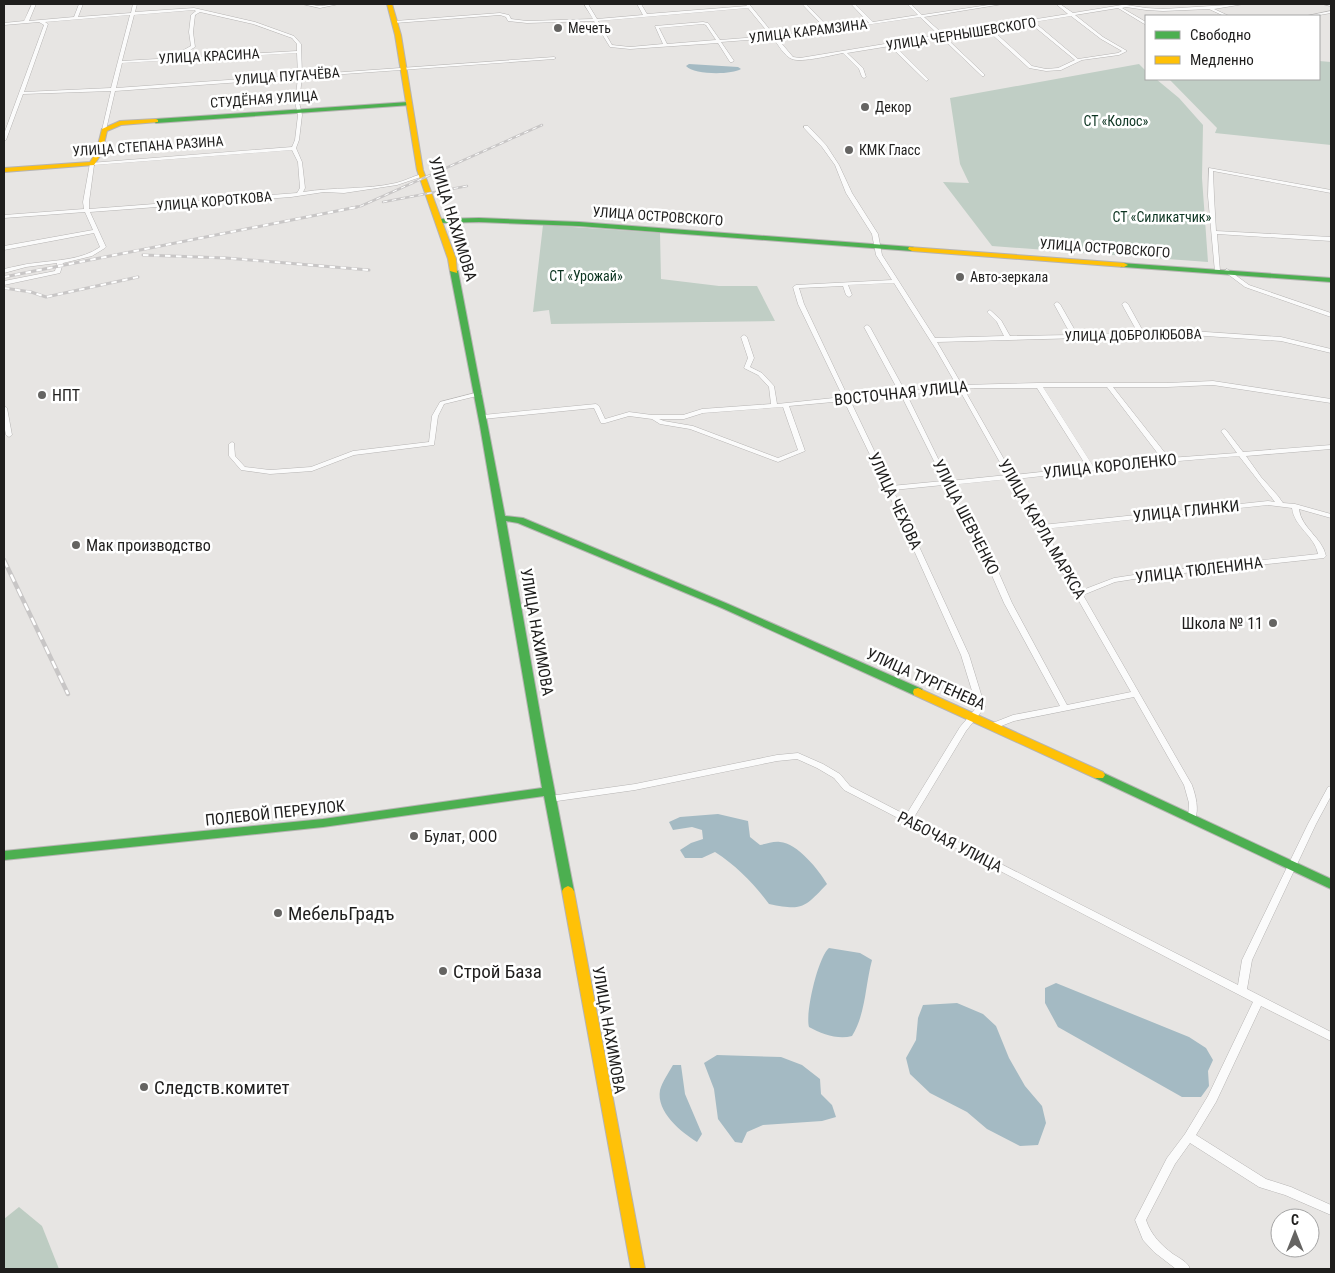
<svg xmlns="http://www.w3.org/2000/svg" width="1335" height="1273" viewBox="0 0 1335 1273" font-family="'Roboto Condensed',sans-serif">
<rect width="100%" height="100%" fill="#e7e5e3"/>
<!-- green -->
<g fill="#c0cec5">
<path d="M1319,61l12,1v83l-116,-12 2,-5 -48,-49h150z"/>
<path d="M1139,64l7,7v8h10l23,19 24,27 -1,53 6,84 -216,-16 -49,-64 26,1 -9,-19 -10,-66z"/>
<path d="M543,225l117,8 1,46 58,7h38l18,35 -224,3 -2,-14 -16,2z"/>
</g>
<!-- forest -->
<path fill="#bdccc2" d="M19,1207l23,19 17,43h-55v-50z"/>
<!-- water -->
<g fill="#a4bac3">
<path d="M689,64l49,3 3,2c-10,6 -47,6 -55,-3z"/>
<path d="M718,814l30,7 2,16 10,8c6,-1 14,-4 20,-3 17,1 39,28 47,42 -23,24 -24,27 -58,20 -15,-20 -32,-38 -54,-52l-13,6h-17l-5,-8 11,-7 12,-4 -1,-9 -10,-3 -19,3 -4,-8 11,-5z"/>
<path d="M829,948l31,5 12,7c-7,26 -6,53 -20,76 -14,4 -30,-2 -43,-9 -4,-14 9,-70 20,-79z"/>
<path d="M1056,983l133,54 17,11 7,12 -5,11 1,15 -8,11h-19l-124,-70 -13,-24v-15z"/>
<path d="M957,1003l26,11 13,12 13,32 16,28 17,20 4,17 -8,22 -18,1 -33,-17 -20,-17 -37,-19 -20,-19 -4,-16 10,-18 2,-22 5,-13z"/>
<path d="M717,1055l64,2 21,8 18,14 1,15 11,11 4,12 -14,4 -59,4 -16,7 -5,11 -7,-1 -17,-23 -4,-30 -10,-26z"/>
<path d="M673,1065h8l4,29 17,40 -5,8c-16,-10 -41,-30 -37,-52 2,-8 9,-18 13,-25z"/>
</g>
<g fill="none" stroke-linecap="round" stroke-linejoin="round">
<defs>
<g id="street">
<path d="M32,4h4l-7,17 45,-4 5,-13h4l-5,13 53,-4 2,-9h4l-2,8 59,-4 61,14 39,14 7,8 1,31 252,-18 2,1 -2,1 -252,18 -3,25 3,13 -3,25 -3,8 6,14 3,26 -2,4c30,-5 62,-2 93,-9 9,-2 17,-7 26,-9h2v2l-27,9 -53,8 -20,-1 -33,5 -201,15 16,35 -1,1 -13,8 -29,7 -3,10 -56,12v-4l51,-10 2,-8 -31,4 -22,6v-4c10,-2 20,-5 31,-6 22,-3 47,-3 65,-16l-6,-14 -90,17v-4l89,-16 -8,-18 -81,6v-3l80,-6 -1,-7 7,-39 202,-16 3,-7 3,-25 -3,-13 3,-24 -183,13 -9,39 -2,1 -2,-1 9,-39 -88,3 -17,46 -2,1v-7l40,-109 -5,-3 -35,3v-2l20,-2zM194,10l2,1 -5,4 -2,17 2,14 -15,8v2h4l15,-9 -2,-15 2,-17 5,-3 53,12 39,14 5,6v7l-175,10 12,-46zM130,15l-19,73 -87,4 24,-68 -3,-2zM297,53l1,22 -182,13 6,-25zM292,150l6,12 2,26 -3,5 -208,16v-7l5,-37z"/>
<path d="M302,4c6,0 11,1 16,2 7,0 14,-2 21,-2l-19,4z"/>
<path d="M584,4h4l9,15 46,-4 -6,-11h4l6,10 100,-8 -2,-2h4l26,32 51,-7 -24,-25h4l24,25 39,-6 -18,-19h4l18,18 45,-7 -11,-11h4l11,11 73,-11h8l-79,13 19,17 125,-20 -12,-10h4l13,9 49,-8 -2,-1 26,4 17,1 81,-5 -30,5 15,7h-5l-15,-7 -46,2 -17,-1 -20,-3 -4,1 24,14v3l-28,-17 -43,7 28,22 24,14 -8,4 -37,5 -21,10 -15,1 -17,-3 -42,-38 -42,7 39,37v2h-2l-41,-39 -47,8 34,34v1l-2,1 -36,-35 -43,7 16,15 3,9 -2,1 -2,-1 -3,-8 -16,-16c-11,2 -42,10 -51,6 -8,-3 -14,-15 -19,-21l-52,4 13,19 -2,1h-2l-12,-19 -88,6 -20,-2 -16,-26 -67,2 -19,-2 -2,-4 -6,-2 -105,8 -2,-1 2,-1 105,-8 9,2 2,4 16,2 66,-2zM748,8l23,28 -51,4 -12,-17 -5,-1 -48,4 8,18 -33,3 -18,-2 -14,-24zM1071,16l30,23 21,12 -4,2 -40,6 -44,-37zM920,17l19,18 -139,23 -7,-1 -16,-19zM1030,23l45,37 -17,8 -12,1 -14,-3 -41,-37zM703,24l3,1 10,15 -49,4 -8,-16z"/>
<path d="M1322,4h9v2z"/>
<path d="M1331,11v2l-17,3h-8z"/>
<path d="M804,126h4l18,19 13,20 13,28 26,41 4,21 53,83 69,-2 -7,-14 -10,-10 3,-2 11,10 9,16 61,-1 -17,-31 3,-2 3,2 17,30 61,-1 -14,-25 -2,-4 3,-2 3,2 16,29 47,-2 90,6 50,12v4l-50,-12 -90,-6 -254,7 25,43 76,-2h129l46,-2 118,18v4l-118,-18 -46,2h-54l56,71 68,-5 -16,-22 3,-2 2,1 17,22 88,-7v4l-85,7 15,21 17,19 5,7 12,1 36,10v4l-32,-9c2,19 23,28 27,47l-2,2 -177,19 -32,5 -32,13 109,190c4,12 7,23 3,35l-3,1 -3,-1 -1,-2 1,-15 -5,-18 -50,-88 -120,24 -18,7h-6l-1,-2 1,-2 23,-9 47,-9 -56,-103 -14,-32 -10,-15v-12l-13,-15 -24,-44 -50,5 76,165 16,52 -19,24 -53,88 325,166 4,-25 66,-136 20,-37 3,-1v10l-15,28 -64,136 -5,29 84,43v9l-70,-35 -45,96 -20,33 70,44 25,8 40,18v10l-46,-20 -26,-8 -69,-44 -15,21 -29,56c5,15 15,25 27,34 6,4 15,8 17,15h-14l-22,-17 -11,-12 -8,-20 32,-62 18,-24 23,-38 45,-94 -409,-212 -10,-12 -17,-10 -20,-9 -20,2 -142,29 -85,12 -3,-1 -1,-2 1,-2 3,-1 85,-12 142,-29 21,-2 25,11 17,10 10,12 56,29 54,-88 17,-20 -16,-52 -75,-167 -42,-87 -55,5 16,45 -27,11 -88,-33 -30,-5 -8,-5 -23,-3 -24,7h-4l-7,-15 -111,11 -3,-2 3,-2 113,-11 3,2 6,13 24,-7 23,3h31l19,-6 69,-5 -2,-17 -11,-12 -14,-7 4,-10 -7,-21 3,-2 3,2 7,21 -4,9 12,6 12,13 3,18 66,-7 -45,-93 -5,-17 3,-2 96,-5 -16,-25 -4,-21 -26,-41 -11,-28 -13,-18 -18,-19zM894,283l43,68 20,35 -52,5 -35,-64 -3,-2 -3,2 35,65 -51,5 -44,-93 -5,-16 44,-2 3,9 3,2 3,-2 -4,-10zM1043,387h64l55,72 -69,7zM974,388h63l50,79 -74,8 -49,-86zM959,389l48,86 -58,6 -42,-86zM901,395l41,82 1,4 -52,5 -41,-86zM783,407l15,43 -20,8 -85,-32 -29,-5 -5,-2h25l19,-6zM1239,456l36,46 -7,-1 -226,24 -27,-46 152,-17zM1009,479l122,213 -64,13 -55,-102 -14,-32 -10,-15 -2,-12 -13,-16 -17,-29 -6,-14zM1268,505l24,3c2,19 23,28 26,46l-171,19 -33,5 -34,13 -36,-62z"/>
<path d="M1209,168l122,22v3l-118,-22 1,25 2,35 115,6v4l-114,-7 3,37 -5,1 -7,-76z"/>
<path d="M1227,269l22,16 82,28v4l-86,-30 -20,-15 -1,-1z"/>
<path d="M479,392l3,2 -1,1 -37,9 -6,12 -4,29 -80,10 -42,16 -42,3 -29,-4 -12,-14v-12l3,-2 2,1 1,13 10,11 25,3 41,-3 42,-16 76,-9 3,-26 8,-14z"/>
<path d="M4,406l3,2 5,27 -3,2 -3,-2 -2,-11z"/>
</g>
<g id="fast">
<path d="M409,102l3,2 -1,1 -255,18 -3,-2 3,-2z"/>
<path d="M479,218l100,4 333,25 4,2 -4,2 -333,-25 -100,-4 -41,1 -3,-2 3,-2z"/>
<path d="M1121,263l210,15v4l-207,-15h-3z"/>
<path d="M451,269l7,2 47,245 18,2 205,86 194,85 1,3 -1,3h-8l-192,-87 -204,-85 -12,-2 38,215 30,155 -2,3 -4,2 -4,-2 -2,-3 -18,-95 -221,31 -319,33v-9l319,-32 219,-31 -62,-362 -30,-155z"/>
<path d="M1099,771l232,108v10l-236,-111 -2,-3 2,-3z"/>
</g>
<g id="slow">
<path d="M387,4h5l9,31 22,135 33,89 1,14 -7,-2 -2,-12 -31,-89 -22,-135z"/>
<path d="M156,119l2,1v2l-37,3 -14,6 -5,22 -8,12 -90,7v-4l86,-6 6,-9 6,-24 18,-8z"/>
<path d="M909,247l215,16 4,2 -4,2 -212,-16 -4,-2z"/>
<path d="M918,688l185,84 2,3 -2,3h-8l-181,-83 -1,-3 1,-3z"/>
<path d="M568,886l4,2 2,3 71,378h-14l-69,-378 2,-3z"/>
</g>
</defs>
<!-- street casing -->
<use href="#street" stroke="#b6b4b3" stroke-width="1"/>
<!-- fast casing -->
<use href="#fast" stroke="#b6b4b3" stroke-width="2"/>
<!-- slow casing -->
<use href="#slow" stroke="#b6b4b3" stroke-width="2"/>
<!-- street -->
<use href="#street" fill="#fbfbfb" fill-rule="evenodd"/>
<!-- fast -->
<use href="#fast" fill="#4caf50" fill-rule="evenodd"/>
<!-- slow -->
<use href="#slow" fill="#ffc107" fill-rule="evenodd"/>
<defs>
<g id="rail-far2">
<path d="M383,202l84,-16"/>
<path d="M351,208l10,-2 181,-81"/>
</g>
<g id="rail-far1">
<path d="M143,255l83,3 143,12"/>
<path d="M4,277l353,-70"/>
<path d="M4,288l27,4 15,5 92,-20"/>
</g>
<path id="rail" d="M4,560l64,134"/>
</defs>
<!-- rail-far2 casing -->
<use href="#rail-far2" stroke="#c8c6c6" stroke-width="2.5"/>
<!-- rail-far1 casing -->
<use href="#rail-far1" stroke="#c8c6c6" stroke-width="3"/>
<!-- rail casing -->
<use href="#rail" stroke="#c8c6c6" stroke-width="4.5"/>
<!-- rail-far2 -->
<use href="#rail-far2" stroke="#fff" stroke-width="1" stroke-dasharray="4.5" stroke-linecap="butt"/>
<!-- rail-far1 -->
<use href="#rail-far1" stroke="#fff" stroke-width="2" stroke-dasharray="5.5" stroke-linecap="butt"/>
<!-- rail -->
<use href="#rail" stroke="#fff" stroke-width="2.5" stroke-dasharray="8" stroke-linecap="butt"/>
</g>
<!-- markers -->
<g fill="#656462" stroke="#fff" stroke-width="2">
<circle cx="558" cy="28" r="5"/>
<circle cx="865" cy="107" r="5"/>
<circle cx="849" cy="150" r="5"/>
<circle cx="960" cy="277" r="5"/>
<circle cx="42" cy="395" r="5"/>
<circle cx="76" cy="545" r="5"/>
<circle cx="1273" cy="623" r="5"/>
<circle cx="414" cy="836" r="5"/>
<circle cx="278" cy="913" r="5"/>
<circle cx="443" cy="971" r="5"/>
<circle cx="144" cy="1087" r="5"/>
</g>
<g text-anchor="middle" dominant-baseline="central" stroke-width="5" stroke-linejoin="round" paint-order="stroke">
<!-- far-poi labels -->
<g font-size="14" fill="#1f1e1d" stroke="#fff" text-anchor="start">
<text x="568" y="28">Мечеть</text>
<text x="875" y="107">Декор</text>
<text x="859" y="150">КМК Гласс</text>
<text x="970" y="277">Авто-зеркала</text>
</g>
<!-- far-street labels -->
<g font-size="14" fill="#1f1e1d" stroke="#fff">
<text transform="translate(808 31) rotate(-7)">УЛИЦА КАРАМЗИНА</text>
<text transform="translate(961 34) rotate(-9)">УЛИЦА ЧЕРНЫШЕВСКОГО</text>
<text transform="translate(209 56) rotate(-3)">УЛИЦА КРАСИНА</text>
<text transform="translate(287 76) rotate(-4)">УЛИЦА ПУГАЧЁВА</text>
<text transform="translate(264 99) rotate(-4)">СТУДЁНАЯ УЛИЦА</text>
<text transform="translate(148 146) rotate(-4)">УЛИЦА СТЕПАНА РАЗИНА</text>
<text transform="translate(214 201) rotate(-5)">УЛИЦА КОРОТКОВА</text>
<text transform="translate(658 216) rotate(4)">УЛИЦА ОСТРОВСКОГО</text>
<text transform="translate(1105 248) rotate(4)">УЛИЦА ОСТРОВСКОГО</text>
<text transform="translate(1133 335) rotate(-1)">УЛИЦА ДОБРОЛЮБОВА</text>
</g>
<!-- far-park labels -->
<g font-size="14" fill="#0c3421" stroke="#fff">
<text x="1116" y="121">СТ «Колос»</text>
<text x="1162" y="217">СТ «Силикатчик»</text>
<text x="586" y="276">СТ «Урожай»</text>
</g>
<!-- street labels -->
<g font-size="16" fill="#1f1e1d" stroke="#fff">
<text transform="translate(453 219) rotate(73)">УЛИЦА НАХИМОВА</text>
<text transform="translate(901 393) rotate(-6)">ВОСТОЧНАЯ УЛИЦА</text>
<text transform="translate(1110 466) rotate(-6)">УЛИЦА КОРОЛЕНКО</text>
<text transform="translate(895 501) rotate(65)">УЛИЦА ЧЕХОВА</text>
<text transform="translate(1186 511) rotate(-6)">УЛИЦА ГЛИНКИ</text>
<text transform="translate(966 517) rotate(63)">УЛИЦА ШЕВЧЕНКО</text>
<text transform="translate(1042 529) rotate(60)">УЛИЦА КАРЛА МАРКСА</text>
<text transform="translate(1199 570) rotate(-7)">УЛИЦА ТЮЛЕНИНА</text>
<text transform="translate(537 632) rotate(80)">УЛИЦА НАХИМОВА</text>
<text transform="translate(926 679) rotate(24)">УЛИЦА ТУРГЕНЕВА</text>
<text transform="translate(275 813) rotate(-6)">ПОЛЕВОЙ ПЕРЕУЛОК</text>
<text transform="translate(950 842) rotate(27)">РАБОЧАЯ УЛИЦА</text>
<text transform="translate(609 1030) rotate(80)">УЛИЦА НАХИМОВА</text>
</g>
<!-- poi labels -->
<g font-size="16" fill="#1f1e1d" stroke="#fff" text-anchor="start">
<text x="52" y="395">НПТ</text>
<text x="86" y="545">Мак производство</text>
<text x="1263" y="623" text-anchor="end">Школа № 11</text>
<text x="424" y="836">Булат, ООО</text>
</g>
<!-- near-poi labels -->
<g font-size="19" fill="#1f1e1d" stroke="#fff" text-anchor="start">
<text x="288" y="913">МебельГрадъ</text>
<text x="453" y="971">Строй База</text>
<text x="154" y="1087">Следств.комитет</text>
</g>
</g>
<!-- border -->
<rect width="1335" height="1273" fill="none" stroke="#1f1e1d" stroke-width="10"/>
<!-- legend -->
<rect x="1145" y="15" width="175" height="65" fill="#ffffff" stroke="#a5a5a5"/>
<rect x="1155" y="31" width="25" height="8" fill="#4caf50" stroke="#a5a5a5"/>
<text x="1190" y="40" font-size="15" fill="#1f1e1d">Свободно</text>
<rect x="1155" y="56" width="25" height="8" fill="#ffc107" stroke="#a5a5a5"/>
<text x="1190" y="65" font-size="15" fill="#1f1e1d">Медленно</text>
<!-- north arrow -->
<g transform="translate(1295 1233)"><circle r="24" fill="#ffffff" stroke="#a5a5a5"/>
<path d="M0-4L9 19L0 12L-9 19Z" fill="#656462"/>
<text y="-8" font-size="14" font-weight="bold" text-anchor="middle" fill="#1f1e1d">С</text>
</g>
</svg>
